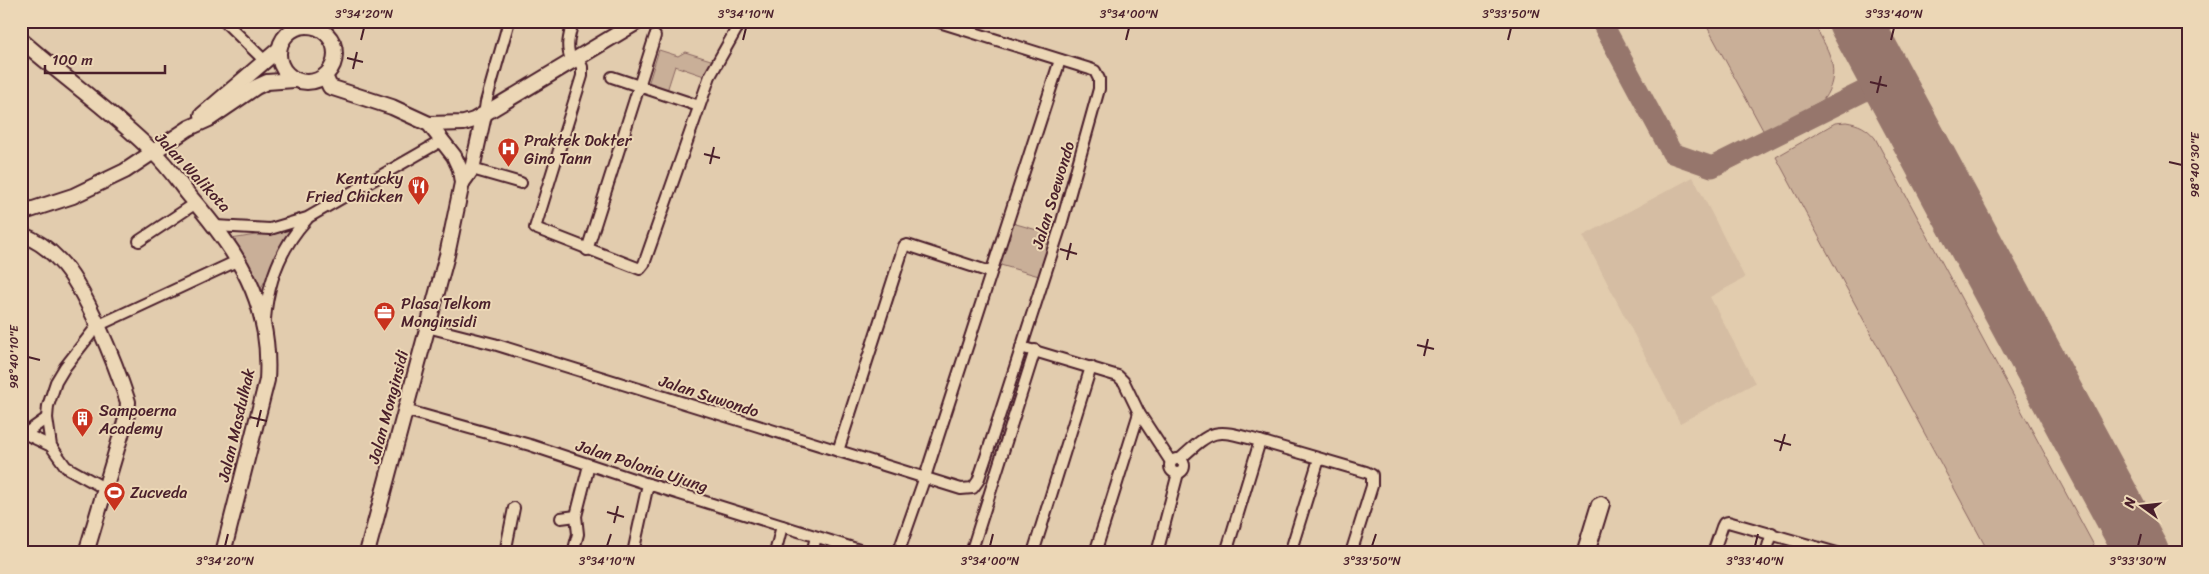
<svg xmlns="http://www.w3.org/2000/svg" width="2209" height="574" viewBox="0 0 2209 574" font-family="Sriracha,sans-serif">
<rect width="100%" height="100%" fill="#e2ccae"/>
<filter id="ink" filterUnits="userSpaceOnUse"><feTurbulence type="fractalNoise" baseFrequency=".02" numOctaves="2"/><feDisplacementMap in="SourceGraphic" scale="10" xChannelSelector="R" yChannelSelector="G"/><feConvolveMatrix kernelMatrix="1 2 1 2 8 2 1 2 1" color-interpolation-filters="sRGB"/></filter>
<g filter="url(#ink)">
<!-- built -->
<path fill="#d5bda3" d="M1693,177l52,101 -35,19 45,86 -75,40 -97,-187z"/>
<!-- green -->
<g fill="#c9af98" stroke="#8a6762">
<path d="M1704,21h108c15,27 32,50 11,79l-59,32z"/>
<path d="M659,50l19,6 7,-4 29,9 -7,16 -32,-11 -9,28 -19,-6z"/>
<path d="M1846,122c13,2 21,6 29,16l223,415h-109l-213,-396 59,-34z"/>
<path d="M1009,222l42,12 -12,42 -42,-12z"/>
<path d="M293,229l-32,59 -30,-49z"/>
</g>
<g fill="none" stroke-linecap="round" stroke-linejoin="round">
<!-- taxiway -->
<path stroke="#96766c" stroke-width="21" d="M1601,21l71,132 40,14 152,-76"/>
<!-- runway -->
<path stroke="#96766c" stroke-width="54" d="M1855,21l287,532"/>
<defs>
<g id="street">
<path d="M224,21l42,41"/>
<path d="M578,59l4,8v9l-47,152 105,41 4,-5 66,-188 31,-55"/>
<path d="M572,62c-7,-16 -3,-24 1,-41"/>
<path d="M612,77l87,29"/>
<path d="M484,115l2,-13 23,-81"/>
<path d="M472,169l49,14"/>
<path d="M215,226l55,3 37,-11 136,-78"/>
<path d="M139,241l57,-38"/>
<path d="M587,250l68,-214"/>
<path d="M265,319c3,-37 16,-72 42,-100"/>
<path d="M427,327l67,17 467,145 12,-1 5,-7 9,-27 74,-229 38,-136v-10l-4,-8 -5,-2 -154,-48"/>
<path d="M1021,347l97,29 6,6 15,31 32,49"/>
<path d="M405,410l125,35 118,39 221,69"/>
<path d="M21,432l30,14"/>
<path d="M26,433l21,-15"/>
<path d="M838,451l66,-205 3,-1 83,27"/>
<circle cx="1177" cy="466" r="7"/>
<path d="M1180,459c35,-32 35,-30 80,-18"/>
<path d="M104,488l-38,-21 -15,-21 -4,-28 1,-12 8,-24 9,-15 32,-41 142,-66"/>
<path d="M561,518l15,-2"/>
<path d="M900,548l25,-71 135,-417"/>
<path d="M505,553l9,-45"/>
<path d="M573,553l5,-19 -2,-18 13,-51"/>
<path d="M633,553l15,-69"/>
<path d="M775,553l7,-27"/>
<path d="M812,553l4,-16"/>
<path d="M971,553l64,-203"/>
<path d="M1033,553l58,-186"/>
<path d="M1095,553l44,-140"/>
<path d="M1157,553l21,-80"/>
<path d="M1226,553l34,-112 106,31 6,3v11l-21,67"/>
<path d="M1290,553l29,-94"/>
<path d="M1582,553l15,-49 4,-2 3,2 -15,49"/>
<path d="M1713,553l9,-26 2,-4 4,-1 109,31"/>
<path d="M1766,553l6,-20"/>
</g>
<g id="secondary">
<circle cx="307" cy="54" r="28"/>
<path d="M21,40c43,38 92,72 133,113 13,12 23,27 34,41 49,57 84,107 79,186l-44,173"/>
<path d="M325,76l5,11 62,20 37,17 25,32 6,13 2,14 -15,72 -80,298"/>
<path d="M202,115l77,-66"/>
<path d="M429,124l35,-1 10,-3 165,-99"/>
<path d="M462,183l10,-14 12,-54"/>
<path d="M21,213l52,-17 52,-25 64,-43 20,-9 47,-32 11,-5 27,-2"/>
<path d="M21,234c15,6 27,14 38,26 26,26 57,105 69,142l-1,13 -41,138"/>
</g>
</defs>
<!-- street casing -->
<use href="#street" stroke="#4a1f2b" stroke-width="14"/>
<!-- secondary casing -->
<use href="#secondary" stroke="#4a1f2b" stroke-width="18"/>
<!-- street -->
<use href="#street" stroke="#ecd7b6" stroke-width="10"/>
<!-- secondary -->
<use href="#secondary" stroke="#ecd7b6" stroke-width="14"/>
</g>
</g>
<!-- ticks -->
<path fill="none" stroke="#4a1f2b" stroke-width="2" d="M361,40l3,-12M743,40l3,-12M1126,40l3,-12M1508,40l3,-12M1891,40l3,-12M347,58l16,4M353,69l4,-17M1870,82l17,4M1877,93l4,-17M704,154l16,4M2169,162l13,3M710,164l4,-17M1060,249l17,5M1067,260l4,-17M1417,345l17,4M1424,356l4,-17M28,357l12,3M250,417l17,4M257,427l4,-17M1774,440l17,5M1780,451l5,-17M607,512l17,5M614,523l4,-17M225,546l3,-12M607,546l4,-12M990,546l3,-12M1372,546l4,-12M1755,546l3,-12M2138,546l3,-12"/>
<!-- icons -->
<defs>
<symbol id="hospital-pin" viewBox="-11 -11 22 30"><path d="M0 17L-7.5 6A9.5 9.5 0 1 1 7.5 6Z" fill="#c8321e" stroke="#ecd7b6"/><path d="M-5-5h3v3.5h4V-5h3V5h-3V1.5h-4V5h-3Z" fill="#fff"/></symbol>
<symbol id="restaurant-pin" viewBox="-11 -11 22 30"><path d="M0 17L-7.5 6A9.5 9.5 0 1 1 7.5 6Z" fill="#c8321e" stroke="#ecd7b6"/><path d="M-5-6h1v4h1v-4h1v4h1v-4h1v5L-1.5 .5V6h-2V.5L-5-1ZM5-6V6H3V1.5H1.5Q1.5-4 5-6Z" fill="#fff"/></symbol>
<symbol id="office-pin" viewBox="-11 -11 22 30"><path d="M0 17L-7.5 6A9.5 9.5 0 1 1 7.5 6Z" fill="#c8321e" stroke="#ecd7b6"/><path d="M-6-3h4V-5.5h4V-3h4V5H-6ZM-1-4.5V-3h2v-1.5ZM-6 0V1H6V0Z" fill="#fff"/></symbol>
<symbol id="building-pin" viewBox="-11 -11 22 30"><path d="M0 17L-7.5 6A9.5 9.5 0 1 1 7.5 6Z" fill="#c8321e" stroke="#ecd7b6"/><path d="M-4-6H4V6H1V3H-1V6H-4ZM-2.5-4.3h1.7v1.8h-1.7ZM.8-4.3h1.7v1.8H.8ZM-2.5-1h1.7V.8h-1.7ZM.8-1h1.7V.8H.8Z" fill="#fff"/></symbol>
<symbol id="stadium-pin" viewBox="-11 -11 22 30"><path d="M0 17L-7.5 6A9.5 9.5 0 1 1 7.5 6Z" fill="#c8321e" stroke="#ecd7b6"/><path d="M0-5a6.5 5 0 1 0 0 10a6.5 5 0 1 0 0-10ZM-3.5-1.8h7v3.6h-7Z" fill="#fff"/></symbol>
</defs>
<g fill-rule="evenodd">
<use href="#hospital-pin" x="496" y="136" width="25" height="34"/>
<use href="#restaurant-pin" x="406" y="174" width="25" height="34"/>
<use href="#office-pin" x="372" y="300" width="25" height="34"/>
<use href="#building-pin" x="70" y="406" width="25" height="34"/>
<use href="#stadium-pin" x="102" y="480" width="25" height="34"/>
</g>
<g text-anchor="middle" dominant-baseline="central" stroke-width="4" stroke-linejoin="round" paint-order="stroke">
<!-- poi labels -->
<g font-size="16" fill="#4a1f2b" stroke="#ecd7b6" text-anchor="start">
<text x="524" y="140">Praktek Dokter<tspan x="524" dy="18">Gino Tann</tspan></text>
<text x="403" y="178" text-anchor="end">Kentucky<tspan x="403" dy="18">Fried Chicken</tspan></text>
<text x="401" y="303">Plasa Telkom<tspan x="401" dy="18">Monginsidi</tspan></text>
<text x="99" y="410">Sampoerna<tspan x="99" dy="18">Academy</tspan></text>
<text x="130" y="492">Zucveda</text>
</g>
<!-- street labels -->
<g font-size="16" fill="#4a1f2b" stroke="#ecd7b6">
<text transform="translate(193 172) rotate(47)">Jalan Walikota</text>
<text transform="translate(1053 195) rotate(-73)">Jalan Soewondo</text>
<text transform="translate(709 396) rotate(18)">Jalan Suwondo</text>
<text transform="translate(388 407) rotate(-75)">Jalan Monginsidi</text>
<text transform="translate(236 425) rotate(-77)">Jalan Masdulhak</text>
<text transform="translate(642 466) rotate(18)">Jalan Polonia Ujung</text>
</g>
</g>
<!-- margin -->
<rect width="2209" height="574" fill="none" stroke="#ecd7b6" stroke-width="55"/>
<!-- north arrow -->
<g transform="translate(2142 506) rotate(285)" stroke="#ecd7b6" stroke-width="4" paint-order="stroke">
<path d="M0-4L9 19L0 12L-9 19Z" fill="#4a1f2b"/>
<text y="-8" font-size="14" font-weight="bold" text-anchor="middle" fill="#4a1f2b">N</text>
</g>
<!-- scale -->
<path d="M45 65v8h120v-8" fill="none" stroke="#4a1f2b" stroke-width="2.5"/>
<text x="52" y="65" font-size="15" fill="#4a1f2b" stroke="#ecd7b6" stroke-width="4" paint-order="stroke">100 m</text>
<rect x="28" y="28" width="2154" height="518" fill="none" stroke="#4a1f2b" stroke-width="2"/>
<g font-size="12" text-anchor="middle" fill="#4a1f2b">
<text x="364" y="18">3°34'20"N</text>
<text x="746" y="18">3°34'10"N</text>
<text x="1129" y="18">3°34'00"N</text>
<text x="1511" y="18">3°33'50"N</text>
<text x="1894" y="18">3°33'40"N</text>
<text transform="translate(2195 165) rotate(-90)" y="4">98°40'30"E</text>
<text transform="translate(14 357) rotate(-90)" y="4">98°40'10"E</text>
<text x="225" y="565">3°34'20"N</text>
<text x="607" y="565">3°34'10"N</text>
<text x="990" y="565">3°34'00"N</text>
<text x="1372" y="565">3°33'50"N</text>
<text x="1755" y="565">3°33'40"N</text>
<text x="2138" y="565">3°33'30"N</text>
</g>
</svg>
